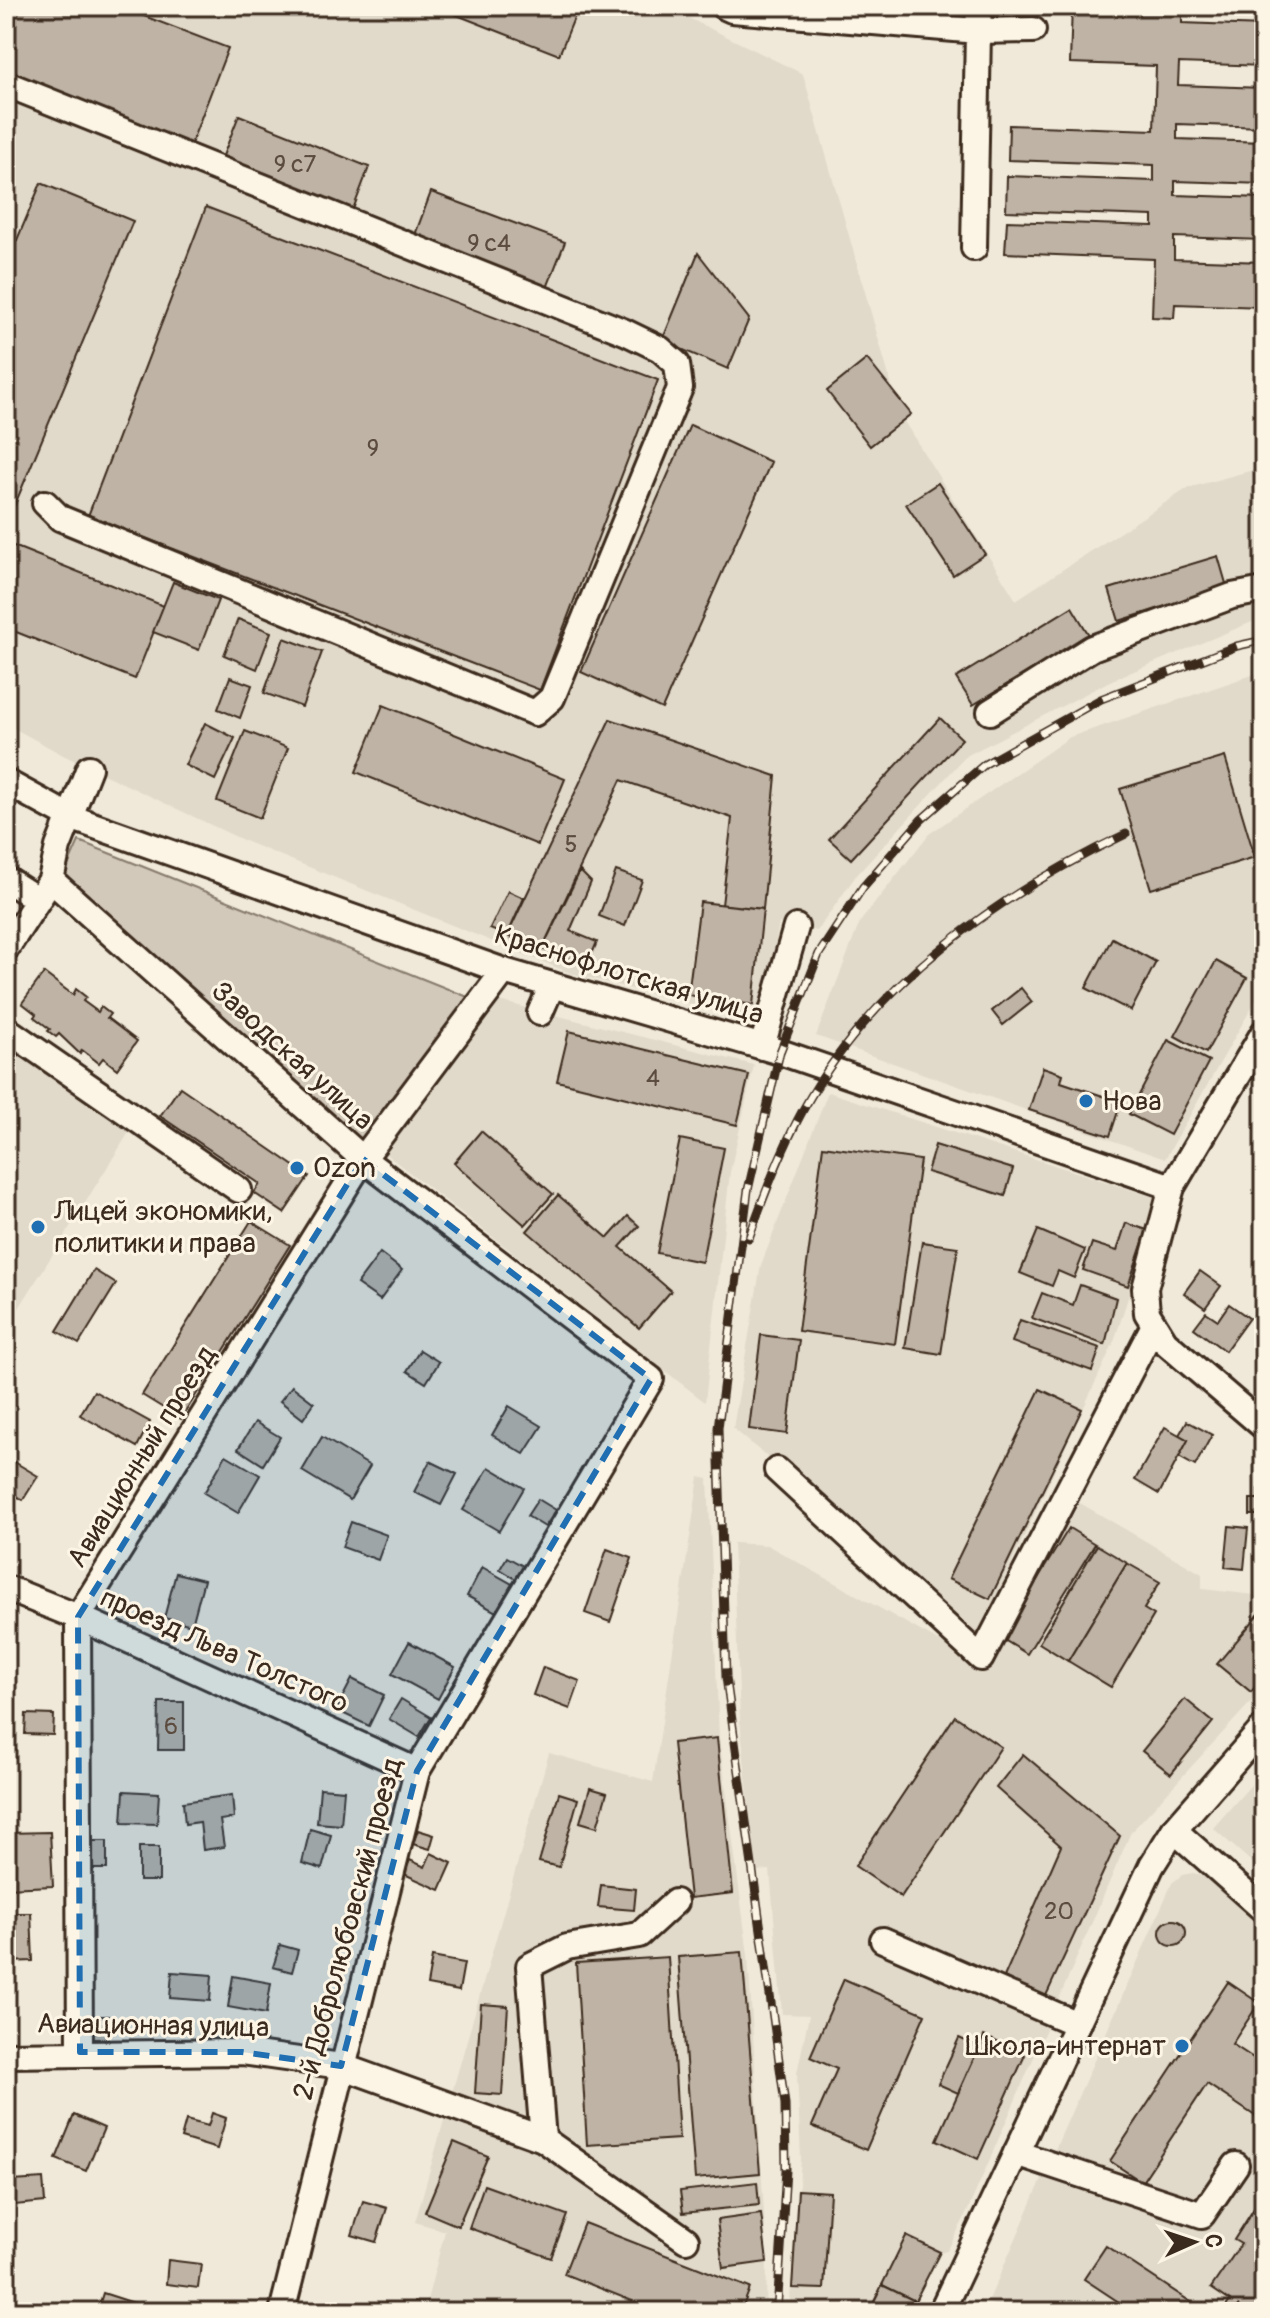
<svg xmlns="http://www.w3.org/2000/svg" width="1270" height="2318" viewBox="0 0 1270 2318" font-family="Pangolin,sans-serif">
<rect width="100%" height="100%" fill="#f0e9d9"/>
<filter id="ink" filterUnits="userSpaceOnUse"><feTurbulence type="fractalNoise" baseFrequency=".0125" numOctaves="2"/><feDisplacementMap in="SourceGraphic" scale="16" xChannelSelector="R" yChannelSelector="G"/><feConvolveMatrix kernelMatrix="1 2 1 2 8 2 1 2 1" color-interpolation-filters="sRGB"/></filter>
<g filter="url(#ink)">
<!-- built -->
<g fill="#e1d9c9">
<path d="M6,6h658l139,68 97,341 116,185 172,-112 76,-21v150l-154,64 -144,75 -111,121 -38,54 -38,-8 -18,99 -191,-49 -323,-131 -182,-86 -59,-32z"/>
<path d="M1264,671v315l-99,173 -349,-123 44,-114 69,-88 141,-97z"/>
<path d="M499,1001l255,64 -24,107 -25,230 -322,-250z"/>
<path d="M6,1035l127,91 -127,203z"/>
<path d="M828,1092l331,107 -45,143 -136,294 -245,-208 28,-163z"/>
<path d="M699,1477l9,2 11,258 29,218 19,307 -1,50h-342l21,-81 -30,-9 134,-469 104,29z"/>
<path d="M1080,1503l122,71v15l53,6 2,-14 7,1v106l-133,144 -167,387 -17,32 -8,2 -29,59h-121l12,-153 -4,-86 12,-58 -27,-1 -12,-144 -14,1 -16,-151 -7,-177 34,2 216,121z"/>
<path d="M1264,1770v103l-51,-45z"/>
<path d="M1193,1873l13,3 58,52v384h-259l-17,-10 184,-419 10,-8z"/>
</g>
<!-- green -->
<path fill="#d2c9ba" stroke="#867a6c" stroke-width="2" d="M79,841l389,156 -108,143 -296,-265z"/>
<!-- building -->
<g fill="#beb3a4" stroke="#3b2a1e" stroke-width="2">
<path d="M6,6h112l110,42 -37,96 -185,-70z"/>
<path d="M434,6h139l5,2 -19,47z"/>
<path d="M1072,6h110v17l82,3v40l-85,-3 -1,22 86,3v39l-87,-3v15l87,3v42l-89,-3v14l89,3v42l-90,-3v22l90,3v45l-89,-3 -1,14 -22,-1 2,-58 -149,-6 2,-32 146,5v-10l-147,-5 1,-35 147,5v-16l-146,-5 1,-35 145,5 2,-64 -86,-3z"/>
<path d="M239,115l130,52 -17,45 -131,-51z"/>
<path d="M41,183l92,38 -127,305v-260z"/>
<path d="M431,192l134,50 -20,51 -133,-50z"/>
<path d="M206,207l452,173 -118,310 -452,-174z"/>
<path d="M698,253l51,66 -21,50 -66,-28z"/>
<path d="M867,359l44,55 -41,32 -43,-55z"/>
<path d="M690,425l81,37 -109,247 -81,-37z"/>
<path d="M938,483l47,71 -32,21 -47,-71z"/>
<path d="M6,543l158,63 -29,73 -129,-51z"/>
<path d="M1218,556l9,31 -108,34 -10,-32z"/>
<path d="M173,582l45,18 -19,50 -46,-18z"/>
<path d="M1072,607l17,28 -116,70 -17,-27z"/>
<path d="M238,619l33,13 -14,37 -33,-14z"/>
<path d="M284,638l38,14 -20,55 -38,-14z"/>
<path d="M230,677l22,8 -12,33 -22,-9z"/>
<path d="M383,705l182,74 -27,66 -182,-73z"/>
<path d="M940,718l22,21 -111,120 -22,-20z"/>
<path d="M610,719l166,57 -13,133 -41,-4 10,-87 -111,-38 -79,169 -35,-13z"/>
<path d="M205,723l30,15 -20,42 -30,-15z"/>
<path d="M245,731l43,17 -28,70 -43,-17z"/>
<path d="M1225,757l30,100 -104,32 -31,-100z"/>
<path d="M580,871l11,11 -21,49 27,11 -10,24 -45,-17z"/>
<path d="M616,871l26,9 -17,46 -26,-10z"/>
<path d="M508,891l16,7 -17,38 -17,-7z"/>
<path d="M700,902l63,7 -10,96 -65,-10z"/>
<path d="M1112,938l44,24 -25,49 -45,-23z"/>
<path d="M1216,961l31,17 -41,75 -31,-17z"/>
<path d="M44,973l29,22 3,-6 10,8 -3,4 15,11 3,-5 9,7 -3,4 30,23 -20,28 -14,-11 -4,5 -17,-13 -2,4 -21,-20 -3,3 -8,-6 2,-2 -16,-12 2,-3 -14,-11z"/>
<path d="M1021,988l11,14 -29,23 -11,-14z"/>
<path d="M569,1031l180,44 -12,50 -180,-44z"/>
<path d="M1168,1040l41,21 -39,74 -41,-21z"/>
<path d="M1043,1067l20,7 -2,8 60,20 -11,34 -81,-26z"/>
<path d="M180,1087l129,89 -25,37 -30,-20 6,-9 -100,-68z"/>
<path d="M481,1131l72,63 -28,31 -71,-62z"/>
<path d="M680,1139l44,9 -22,114 -45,-9z"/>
<path d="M935,1145l78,24 -8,27 -78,-24z"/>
<path d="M823,1146l97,14 -25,184 -97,-13z"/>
<path d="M558,1195l50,43 20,-22 11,10 -19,21 51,44 -32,37 -112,-97z"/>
<path d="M251,1221l39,24 -109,174 -39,-24z"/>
<path d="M1126,1223l21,7 -19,56 -45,-16 9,-27 25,8z"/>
<path d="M1038,1230l47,20 -11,28 -16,-7 -6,15 -32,-13z"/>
<path d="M922,1242l36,5 -17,107 -36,-6z"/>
<path d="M380,1253l22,17 -22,30 -23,-16z"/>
<path d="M94,1270l22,14 -37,60 -22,-13z"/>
<path d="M1200,1271l21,15 -16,22 -21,-15z"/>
<path d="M1080,1285l36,13 -11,47 -73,-27 10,-25 31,12z"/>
<path d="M1229,1304l20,14 -24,33 -31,-23 12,-16 12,8z"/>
<path d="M1020,1320l80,28 -8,23 -80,-29z"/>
<path d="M761,1335l38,5 -12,94 -38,-5z"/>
<path d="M420,1350l19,12 -13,21 -19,-12z"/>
<path d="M292,1386l22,17 -11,16 -23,-18z"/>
<path d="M1040,1389l42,20 -92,190 -42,-20z"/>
<path d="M94,1391l56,31 -13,25 -57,-32z"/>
<path d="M509,1406l33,20 -18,28 -32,-19z"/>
<path d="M1187,1421l25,14 -17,31 -16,-9 9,-17 -9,-5z"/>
<path d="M255,1422l25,15 -17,28 -25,-16z"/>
<path d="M1165,1427l23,13 -29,54 -24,-14z"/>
<path d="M322,1437l48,29 -20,34 -48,-29z"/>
<path d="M226,1455l34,20 -22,38 -34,-20z"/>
<path d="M6,1457l32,19 -15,24 -17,-10z"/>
<path d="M430,1461l27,13 -16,31 -27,-13z"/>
<path d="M489,1467l35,21 -25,43 -36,-21z"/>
<path d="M1258,1489h6v26h-14v-16h8z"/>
<path d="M538,1499l18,11 -11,17 -18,-11z"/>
<path d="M351,1522l36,13 -9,25 -36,-13z"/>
<path d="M1229,1526l19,2 -4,41 -19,-2z"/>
<path d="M1069,1528l26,16 -68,110 -26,-16z"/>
<path d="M1097,1545l30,18 -59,98 -29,-18z"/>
<path d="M607,1549l25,9 -22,64 -25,-9z"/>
<path d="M507,1557l16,9 -7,13 -16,-10z"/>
<path d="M1127,1563l33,19 -16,27 10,6 -43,72 -43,-26z"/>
<path d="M482,1567l30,17 -16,28 -29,-16z"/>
<path d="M176,1573l28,7 -12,45 -28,-7z"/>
<path d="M1264,1608v69l-13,15 -34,-28z"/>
<path d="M409,1642l46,25 -17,32 -46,-25z"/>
<path d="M543,1667l37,14 -10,28 -37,-14z"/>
<path d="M352,1679l32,16 -15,31 -33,-16z"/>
<path d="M401,1699l30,18 -12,20 -30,-18z"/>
<path d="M1185,1699l28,23 -42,52 -29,-23z"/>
<path d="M159,1702h25v48h-26z"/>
<path d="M26,1714l28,1 -1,20 -28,-1z"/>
<path d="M955,1716l46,31 -100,150 -46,-31z"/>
<path d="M717,1738l16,155 -43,5 -17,-155z"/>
<path d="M1023,1754l97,82 -75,162 -41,-21 57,-131 -65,-58z"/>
<path d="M320,1788l24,2 -3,35 -24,-2z"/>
<path d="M590,1788l17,5 -10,34 -17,-5z"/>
<path d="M124,1791l35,2 -2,31 -35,-1z"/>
<path d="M559,1793l19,6 -19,68 -20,-5z"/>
<path d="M232,1795l2,23 -14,2 4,27 -21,3 -3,-28 -15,2 -2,-22z"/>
<path d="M310,1829l21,6 -9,34 -20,-6z"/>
<path d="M418,1830l16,5 -4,14 -17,-5z"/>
<path d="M50,1832l3,54 -47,2v-55z"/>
<path d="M91,1841h16v28h-17z"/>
<rect x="139" y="1847" width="20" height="34"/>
<path d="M431,1853l21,10 -12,27 -36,-16 6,-14 15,7z"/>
<path d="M601,1885l35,4 -2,21 -36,-3z"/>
<path d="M6,1913h25l2,48 -27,1z"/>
<circle cx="1173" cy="1933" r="13"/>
<path d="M280,1945l18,5 -6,22 -19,-5z"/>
<path d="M742,1952l18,221 -65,6 -17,-222z"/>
<path d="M432,1957l32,6 -5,28 -32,-6z"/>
<path d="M668,1957l11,182 -92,6 -11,-182z"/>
<path d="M172,1972l40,3 -2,26 -40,-3z"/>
<path d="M233,1976l38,7 -5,31 -38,-7z"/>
<path d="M844,1979l81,35 -59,136 -54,-24 25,-57 -27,-12z"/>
<path d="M1228,1982l31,21 -27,41 32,21v57l-57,-38 -65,98 -32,-21z"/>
<path d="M481,2004l27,2 -6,89 -27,-2z"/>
<path d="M91,2016h17v23h-16z"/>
<path d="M984,2036l41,19 -47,104 -41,-19z"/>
<path d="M959,2038l20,9 -21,46 -20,-9z"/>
<path d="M212,2113l14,5 -9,31 -36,-11 5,-18 22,6z"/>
<path d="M74,2115l30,13 -18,43 -30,-12z"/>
<path d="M454,2142l34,14 -30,70 -33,-14z"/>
<path d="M43,2179l2,23 -30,3 -2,-24z"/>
<path d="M757,2182l2,23 -76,8 -3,-22z"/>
<path d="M484,2185l83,30 -16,43 -82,-30z"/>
<path d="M798,2190l32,2 -6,97 -32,-1z"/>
<path d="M1260,2199l4,2v111h-17l-9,-6 -3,6h-13l8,-11 -19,-13 30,-44 -7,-4z"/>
<path d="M363,2201l24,7 -11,34 -24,-7z"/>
<path d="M761,2214l6,48 -44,6 -6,-48z"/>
<path d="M584,2223l166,65 -9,24h-81l-96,-38z"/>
<path d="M906,2236l34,16 -25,49 -33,-16z"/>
<path d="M1106,2246l100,66h-72l-50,-33z"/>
<path d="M168,2260l33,4 -3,24 -32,-4z"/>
<path d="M882,2285l33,16 -5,11h-41z"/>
<path d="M103,2293l31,10 -2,9h-35z"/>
<path d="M6,2300l21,3 -2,9h-19z"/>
</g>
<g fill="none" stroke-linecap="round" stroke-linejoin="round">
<defs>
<g id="minor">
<path d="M723,6l9,4 246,21 -4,217"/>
<path d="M979,6l-1,25 55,-1"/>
<path d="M6,84l619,248 35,17 17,15 3,24 -128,310 -17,15 -475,-195 -15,-15"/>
<path d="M990,712l102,-64 140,-52 32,-6"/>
<path d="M89,768l-31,79 -7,33 312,279 288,220 -234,392 -135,541"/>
<path d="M6,782l64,35 434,154 276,81 392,135"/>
<path d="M6,879l31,20"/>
<path d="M6,949l45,-69"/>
<path d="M540,1013l12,-28"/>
<path d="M6,1029l233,161"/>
<path d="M1264,1032l-92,155 -27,101 2,25 18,29 99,85"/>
<path d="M762,1047l34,-120"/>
<path d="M777,1470l204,188 172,-331"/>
<path d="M6,1588l72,29 339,154"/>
<path d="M1174,1830l90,80"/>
<path d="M883,1940l194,84"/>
<path d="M80,2052l-2,-435 285,-458 141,-188"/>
<path d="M6,2055l236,-3 99,14 202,73 143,101"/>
<path d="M543,2139l-14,-173 38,-19 72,-12 36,-33"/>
<path d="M1016,2153l186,62 34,-50"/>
<path d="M941,2312l211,-447 22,-35 90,-103"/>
</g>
</defs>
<!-- minor casing -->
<use href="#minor" stroke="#3b2a1e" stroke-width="30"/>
<!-- minor -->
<use href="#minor" stroke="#fcf5e5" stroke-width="24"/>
<defs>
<g id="rail">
<path d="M749,1238c15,-43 32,-88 54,-128 70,-127 196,-216 323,-276"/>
<path d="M777,2312l9,-142 -1,-66 -59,-427 -8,-249 30,-238 32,-138 39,-98 44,-67 58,-67 64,-56 116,-65 136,-53 27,-6"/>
</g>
</defs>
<!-- rail casing -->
<use href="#rail" stroke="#3b2a1e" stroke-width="9"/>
<!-- rail -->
<use href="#rail" stroke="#fcf5e5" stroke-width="6" stroke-dasharray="18" stroke-linecap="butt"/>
</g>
</g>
<!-- marked area -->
<path fill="#1f6fb2" fill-opacity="0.2" stroke="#1f6fb2" stroke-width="6" stroke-dasharray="16 10" stroke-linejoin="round" d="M363,1159l288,220 -234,392 -76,295 -99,-14h-162l-2,-435z"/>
<!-- markers -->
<g fill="#1f6fb2" stroke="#fcf5e5" stroke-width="3">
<circle cx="1086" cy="1101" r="8"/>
<circle cx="297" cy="1168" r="8"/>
<circle cx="38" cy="1227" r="8"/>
<circle cx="1182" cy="2046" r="8"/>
</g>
<g text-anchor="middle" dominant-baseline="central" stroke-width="6" stroke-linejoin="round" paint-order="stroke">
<!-- number labels -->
<g font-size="24" fill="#5c4c40">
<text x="295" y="164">9 с7</text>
<text x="489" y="243">9 с4</text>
<text x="373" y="448">9</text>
<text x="571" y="844">5</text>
<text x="653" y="1078">4</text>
<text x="171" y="1726">6</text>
<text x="1059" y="1911">20</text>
</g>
<!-- street labels -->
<g font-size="28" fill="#3b2a1e" stroke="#fcf5e5">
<text transform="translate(629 975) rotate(17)">Краснофлотская улица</text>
<text transform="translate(292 1056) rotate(42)">Заводская улица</text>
<text transform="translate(142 1457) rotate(-58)">Авиационный проезд</text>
<text transform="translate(224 1651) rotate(24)">проезд Льва Толстого</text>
<text transform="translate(348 1929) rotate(-75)">2-й Добролюбовский проезд</text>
<text transform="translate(153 2026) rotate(1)">Авиационная улица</text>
</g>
<!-- poi labels -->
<g font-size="28" fill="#3b2a1e" stroke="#fcf5e5" text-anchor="start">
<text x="1102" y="1101">Нова</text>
<text x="313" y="1168">Ozon</text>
<text x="54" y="1211">Лицей экономики,<tspan x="54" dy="32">политики и права</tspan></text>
<text x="1166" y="2046" text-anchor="end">Школа-интернат</text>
</g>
</g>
<!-- margin -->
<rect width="1270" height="2318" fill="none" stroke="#fcf5e5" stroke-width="32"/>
<rect x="16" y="16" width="1238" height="2286" fill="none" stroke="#3b2a1e" stroke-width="3" filter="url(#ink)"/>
<!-- north arrow -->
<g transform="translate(1194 2242) rotate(87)" stroke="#fcf5e5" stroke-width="6" paint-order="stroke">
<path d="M0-6L14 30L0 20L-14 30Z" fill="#3b2a1e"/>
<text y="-12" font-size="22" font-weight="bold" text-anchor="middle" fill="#3b2a1e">С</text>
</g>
</svg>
